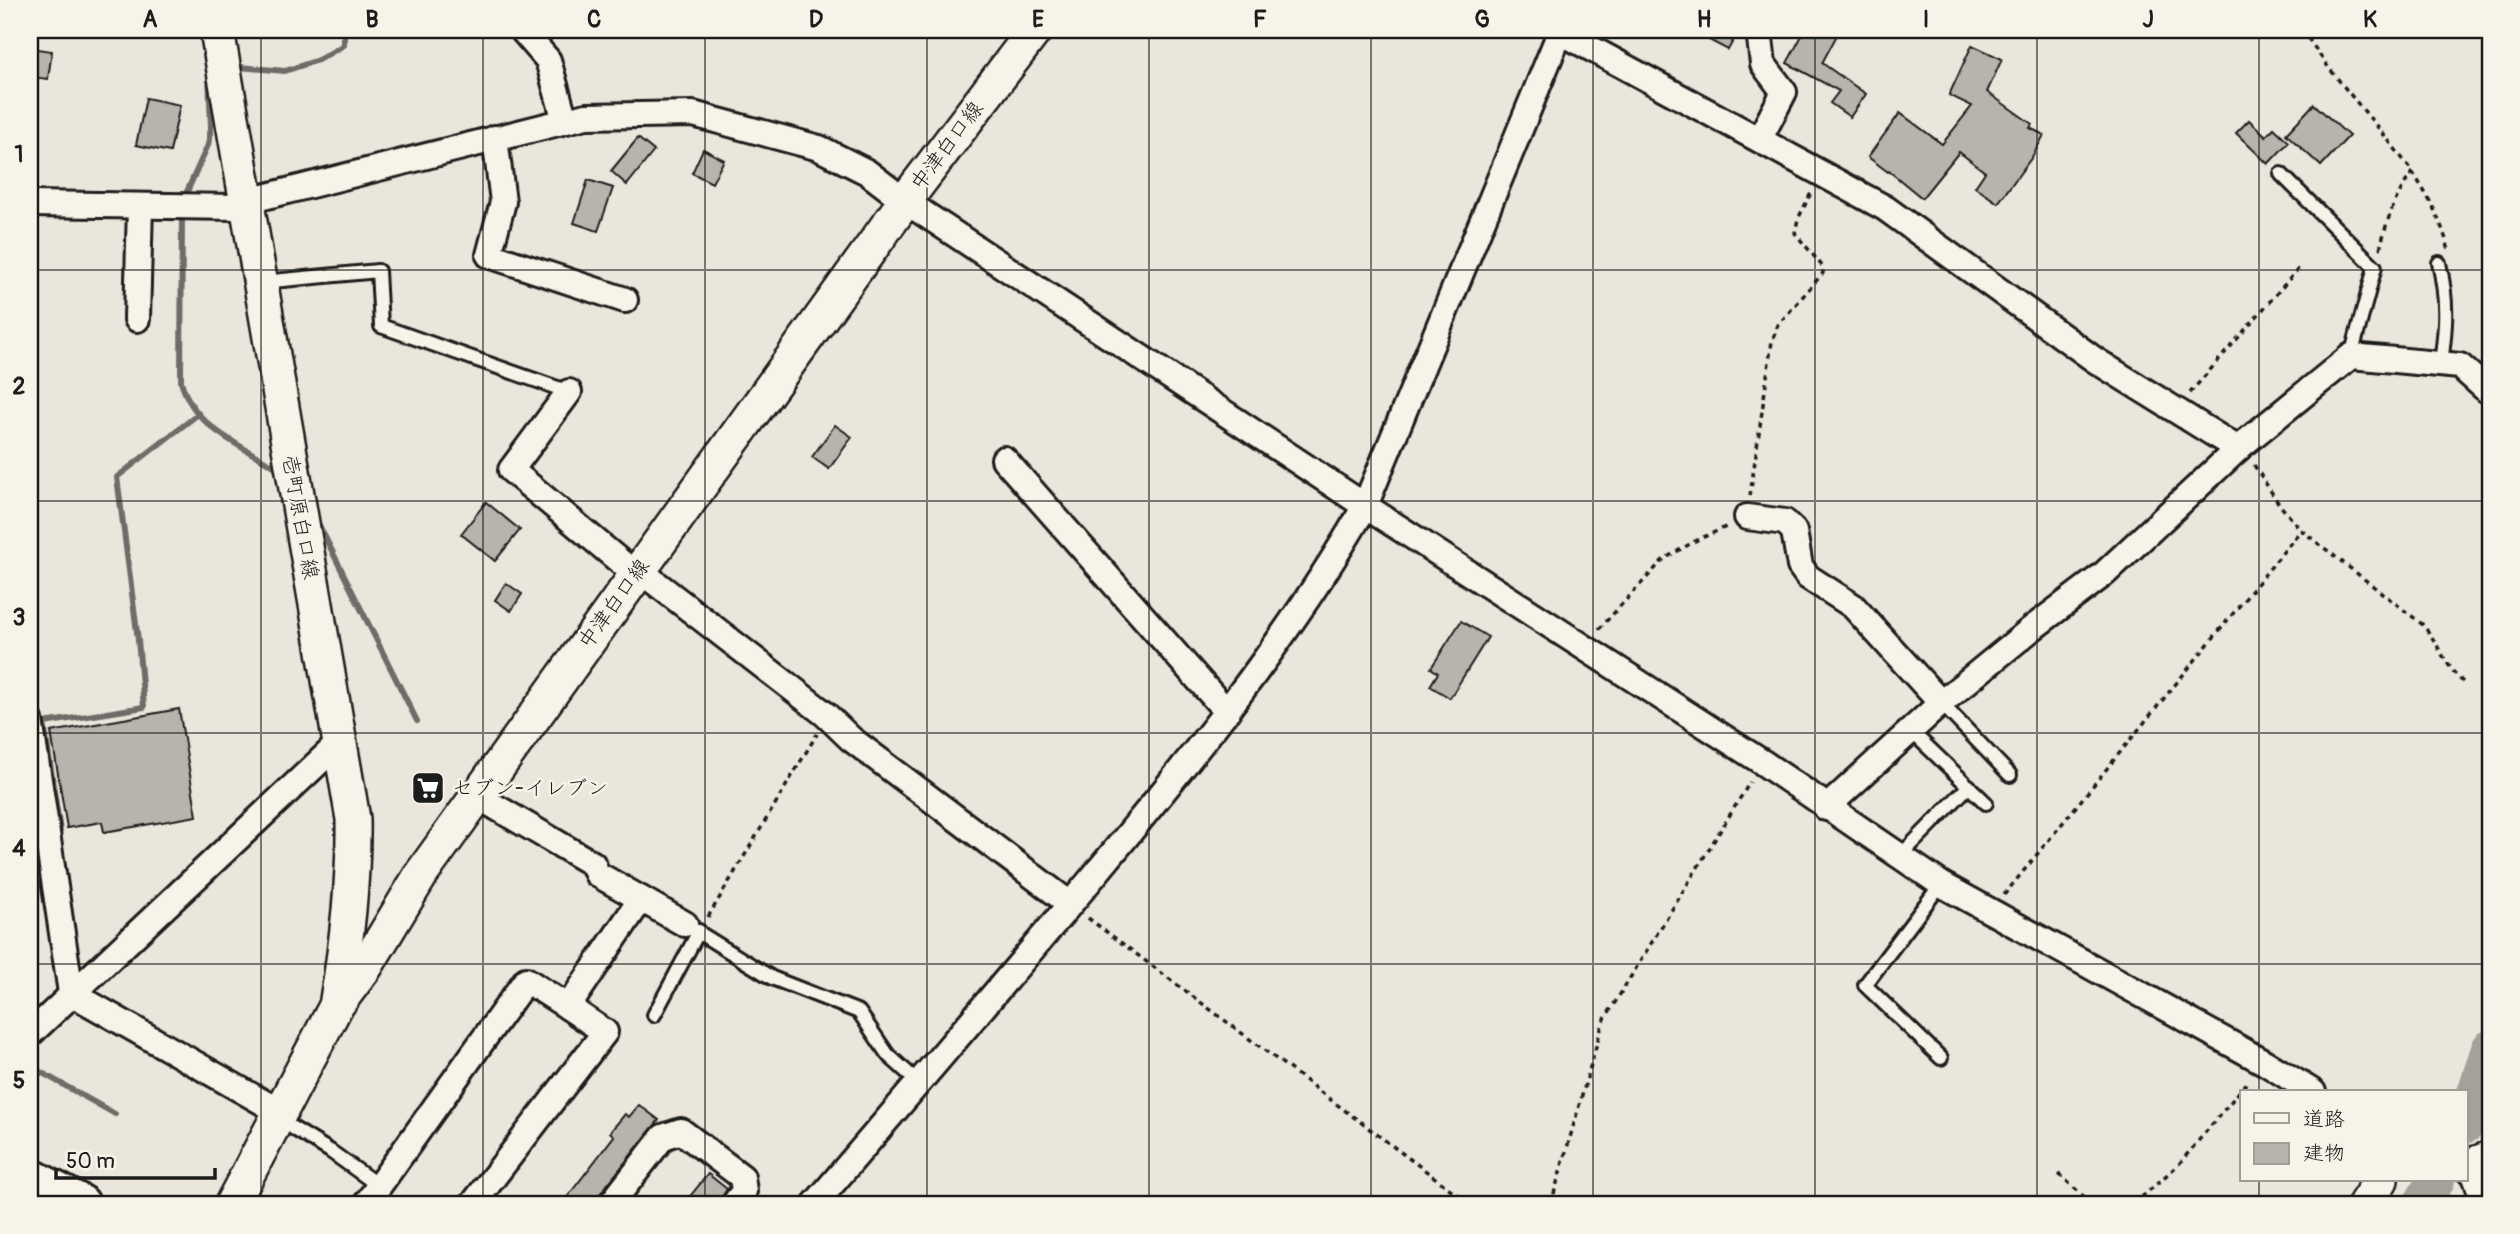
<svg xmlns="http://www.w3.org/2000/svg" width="2520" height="1234" viewBox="0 0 2520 1234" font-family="Pangolin,'Klee One',sans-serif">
<rect width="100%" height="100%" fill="#eae6dc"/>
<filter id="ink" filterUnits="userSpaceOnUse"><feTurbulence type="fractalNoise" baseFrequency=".0143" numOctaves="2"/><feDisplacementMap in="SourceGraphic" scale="14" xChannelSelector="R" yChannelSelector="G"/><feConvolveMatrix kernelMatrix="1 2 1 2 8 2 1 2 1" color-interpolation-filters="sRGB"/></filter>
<g filter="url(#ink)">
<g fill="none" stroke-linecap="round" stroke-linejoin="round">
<!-- stream -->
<g stroke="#6d6c68" stroke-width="6">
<path d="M239,67l46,4 33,-11 26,-15v-15"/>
<path d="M185,196l23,-51 3,-17 -2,-54"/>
<path d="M182,215l-1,166c11,44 56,63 93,85"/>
<path d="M318,523l99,198"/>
<path d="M60,831l-16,-108 100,-16 -6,-67 -21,-163 80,-62"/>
<path d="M30,865l9,-11"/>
<path d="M30,1066l85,48"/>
</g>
<!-- river -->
<g stroke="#a3a19a" stroke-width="38">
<path d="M2466,1124l24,-75"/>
<path d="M2422,1204l14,-24"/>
</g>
</g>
<!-- building -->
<g fill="#b6b4ac" stroke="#1c1c1c" stroke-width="2">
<path d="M1690,30h49l-11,20z"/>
<path d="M1805,30h23l9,5 -15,28 44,31 -16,23 -20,-14 9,-12 -52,-28z"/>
<path d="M1972,45l30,14 -15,33 45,32 -2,4 14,7 -12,22 -34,46 -23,-16 10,-15 -26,-20 -37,46 -33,-27 -1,1 -20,-15 32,-44 42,31 30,-38 -23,-11z"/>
<path d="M30,48l22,3 -4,28 -18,-2z"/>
<path d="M146,98l34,7 -10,47 -34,-7z"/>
<path d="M2314,104l35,32 -28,30 -35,-32z"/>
<path d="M2249,120l17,16 8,-8 15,14 -21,22 -32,-31z"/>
<path d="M638,138l16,13 -27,34 -16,-14z"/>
<path d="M703,149l21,11 -12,23 -20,-10z"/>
<path d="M588,180l25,8 -15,43 -24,-8z"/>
<path d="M835,425l17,12 -23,32 -17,-12z"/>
<path d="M486,502l34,28 -25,31 -34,-27z"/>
<path d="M506,583l16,11 -11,17 -16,-11z"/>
<path d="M1461,621l27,16 -38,61 -20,-12 8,-13 -7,-5z"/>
<path d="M179,709l18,107 -93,16 -2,-10 -35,6 -16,-96z"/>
<path d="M639,1105l20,15 -60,75 -5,9h-32l52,-68 -4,-4 15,-18 4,3z"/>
<path d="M708,1174l19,15 -8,14 -35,1z"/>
</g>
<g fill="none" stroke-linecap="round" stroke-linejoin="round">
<defs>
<g id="service">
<path d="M2281,174l94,93 -24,89"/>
<path d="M2439,263c9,39 7,62 2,101"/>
<path d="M262,282l116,-11 3,55 188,66"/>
<path d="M1941,703l69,72"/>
<path d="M1910,730l76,73"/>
<path d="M1899,857l70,-71"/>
<path d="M685,924l87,54 87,34 29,43 30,27"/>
<path d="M654,1015l45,-84"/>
<path d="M1941,1058l-76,-73 76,-101"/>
<path d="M278,1119l52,32 49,35"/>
</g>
<g id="minor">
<path d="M522,30l26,30 17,61"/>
<path d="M1557,30l328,178 210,152 143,89"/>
<path d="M1759,30l4,34 21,28 -24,46"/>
<path d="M495,138l8,64 -14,53 136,45"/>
<path d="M30,204l207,3 10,-6 339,-85 107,-2 126,34 48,24 38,29 460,305 397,256 179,122 323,178 49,30"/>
<path d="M137,319l3,-113"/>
<path d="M569,392l-58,78 124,104"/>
<path d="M1004,459l223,253"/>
<path d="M1747,517l38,5 9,9 6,35 8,11 45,29 88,97"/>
<path d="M639,570l186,144 26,25 219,165"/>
<path d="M30,720l41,273"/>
<path d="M1826,808l115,-105 89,-73 74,-56 138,-129 109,-89 109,10 30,27"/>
<path d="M641,899l44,25"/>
<path d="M71,993l209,119"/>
<path d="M30,1034l309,-291"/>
<path d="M2471,1165l14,39"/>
<path d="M366,1204l160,-224 42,27"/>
<path d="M473,1204l132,-172 -37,-25 73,-108 -44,-25 -4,-10 -116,-68"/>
<path d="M611,1204l52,-67 18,-6 61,46 2,14 -10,13"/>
<path d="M815,1204c93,-109 186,-217 278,-327 98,-118 195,-237 272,-371l196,-476"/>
</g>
<g id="secondary">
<path d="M217,30l136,789c1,61 -6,121 -16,181"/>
<path d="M2466,1164l5,1 19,-7"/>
<path d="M232,1204l104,-198 30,-40 56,-93 483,-672 130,-171"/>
<path d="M2365,1204l16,-24"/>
</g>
<path id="primary" d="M30,1178l50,26"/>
</defs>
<!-- service casing -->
<use href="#service" stroke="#1c1c1c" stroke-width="18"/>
<!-- minor casing -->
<use href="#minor" stroke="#1c1c1c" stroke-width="30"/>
<!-- secondary casing -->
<use href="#secondary" stroke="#1c1c1c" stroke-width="38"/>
<!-- primary casing -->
<use href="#primary" stroke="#1c1c1c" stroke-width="44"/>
<!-- path -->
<g stroke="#1c1c1c" stroke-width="3.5" stroke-dasharray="5 5" stroke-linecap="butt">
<path d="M2302,30c11,14 20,30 32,44 43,56 98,106 115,177"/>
<path d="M2380,249c7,-29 14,-52 33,-77"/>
<path d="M2190,393l109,-125"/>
<path d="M2254,465l25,39 22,26 121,94c16,18 23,42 41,58"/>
<path d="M1750,496l22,-155 6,-16 45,-52v-6l-28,-34 3,-14 13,-26"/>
<path d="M1599,629l65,-70 31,-18 33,-15"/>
<path d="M2004,895l297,-365"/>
<path d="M708,917l109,-183"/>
<path d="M1088,918l382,286"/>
<path d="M2059,1174l33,30"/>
<path d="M1551,1204l52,-182 147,-240"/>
<path d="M2134,1204l45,-40 70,-84"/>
</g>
<!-- service -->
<use href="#service" stroke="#f7f3e8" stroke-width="12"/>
<!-- minor -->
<use href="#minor" stroke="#f7f3e8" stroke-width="24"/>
<!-- secondary -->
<use href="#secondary" stroke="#f7f3e8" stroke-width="33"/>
<!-- primary -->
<use href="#primary" stroke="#f7f3e8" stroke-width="38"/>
</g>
</g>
<!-- grid -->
<path fill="none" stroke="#1c1c1c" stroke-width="2" stroke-opacity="0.55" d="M261,30v1174M483,30v1174M705,30v1174M927,30v1174M1149,30v1174M1371,30v1174M1593,30v1174M1815,30v1174M2037,30v1174M2259,30v1062M30,270h2460M30,501h2460M30,733h2460M30,964h2460M2259,1180v24"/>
<!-- icons -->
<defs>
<symbol id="supermarket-square" viewBox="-11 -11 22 22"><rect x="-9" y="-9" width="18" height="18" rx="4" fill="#1c1c1c" stroke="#f7f3e8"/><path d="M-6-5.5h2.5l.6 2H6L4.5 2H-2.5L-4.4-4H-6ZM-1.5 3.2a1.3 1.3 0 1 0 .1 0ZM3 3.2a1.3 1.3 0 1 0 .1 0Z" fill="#fff"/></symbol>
</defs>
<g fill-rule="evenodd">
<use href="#supermarket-square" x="409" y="769" width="38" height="38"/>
</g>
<g text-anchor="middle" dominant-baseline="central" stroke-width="5" stroke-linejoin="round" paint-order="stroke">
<!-- street labels -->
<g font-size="21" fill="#1c1c1c" stroke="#f7f3e8">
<text transform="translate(947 146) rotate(-53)">中津白口線</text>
<text transform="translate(300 517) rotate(80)">壱町原白口線</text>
<text transform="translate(614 604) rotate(-54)">中津白口線</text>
</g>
<!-- poi labels -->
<g font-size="21" fill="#1c1c1c" stroke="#f7f3e8" text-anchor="start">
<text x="452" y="788">セブン-イレブン</text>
</g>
</g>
<!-- margin -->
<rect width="2520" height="1234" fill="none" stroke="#f7f3e8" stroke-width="77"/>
<!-- legend -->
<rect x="2240" y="1090" width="228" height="91" fill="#f7f3e8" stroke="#9f9d96" stroke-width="2"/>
<rect x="2254" y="1113" width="35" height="10" fill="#f7f3e8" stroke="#9f9d96" stroke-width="2"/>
<text x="2303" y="1126" font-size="21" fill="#1c1c1c">道路</text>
<rect x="2254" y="1143" width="35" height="21" fill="#b6b4ac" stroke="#9f9d96" stroke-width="2"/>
<text x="2303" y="1160" font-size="21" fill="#1c1c1c">建物</text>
<!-- scale -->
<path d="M56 1168v10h159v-10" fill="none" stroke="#1c1c1c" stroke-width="3.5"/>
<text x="66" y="1168" font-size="21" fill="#1c1c1c" stroke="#f7f3e8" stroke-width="5" paint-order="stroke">50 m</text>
<rect x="38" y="38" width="2444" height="1158" fill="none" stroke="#1c1c1c" stroke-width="2.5"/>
<g font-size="23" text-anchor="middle" font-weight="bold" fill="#1c1c1c">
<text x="150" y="27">A</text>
<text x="372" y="27">B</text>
<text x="594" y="27">C</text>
<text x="816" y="27">D</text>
<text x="1038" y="27">E</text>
<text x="1260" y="27">F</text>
<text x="1482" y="27">G</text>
<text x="1704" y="27">H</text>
<text x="1926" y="27">I</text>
<text x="2148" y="27">J</text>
<text x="2370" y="27">K</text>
<text x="19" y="162">1</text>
<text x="19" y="394">2</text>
<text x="19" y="625">3</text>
<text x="19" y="856">4</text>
<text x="19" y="1088">5</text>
</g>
</svg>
